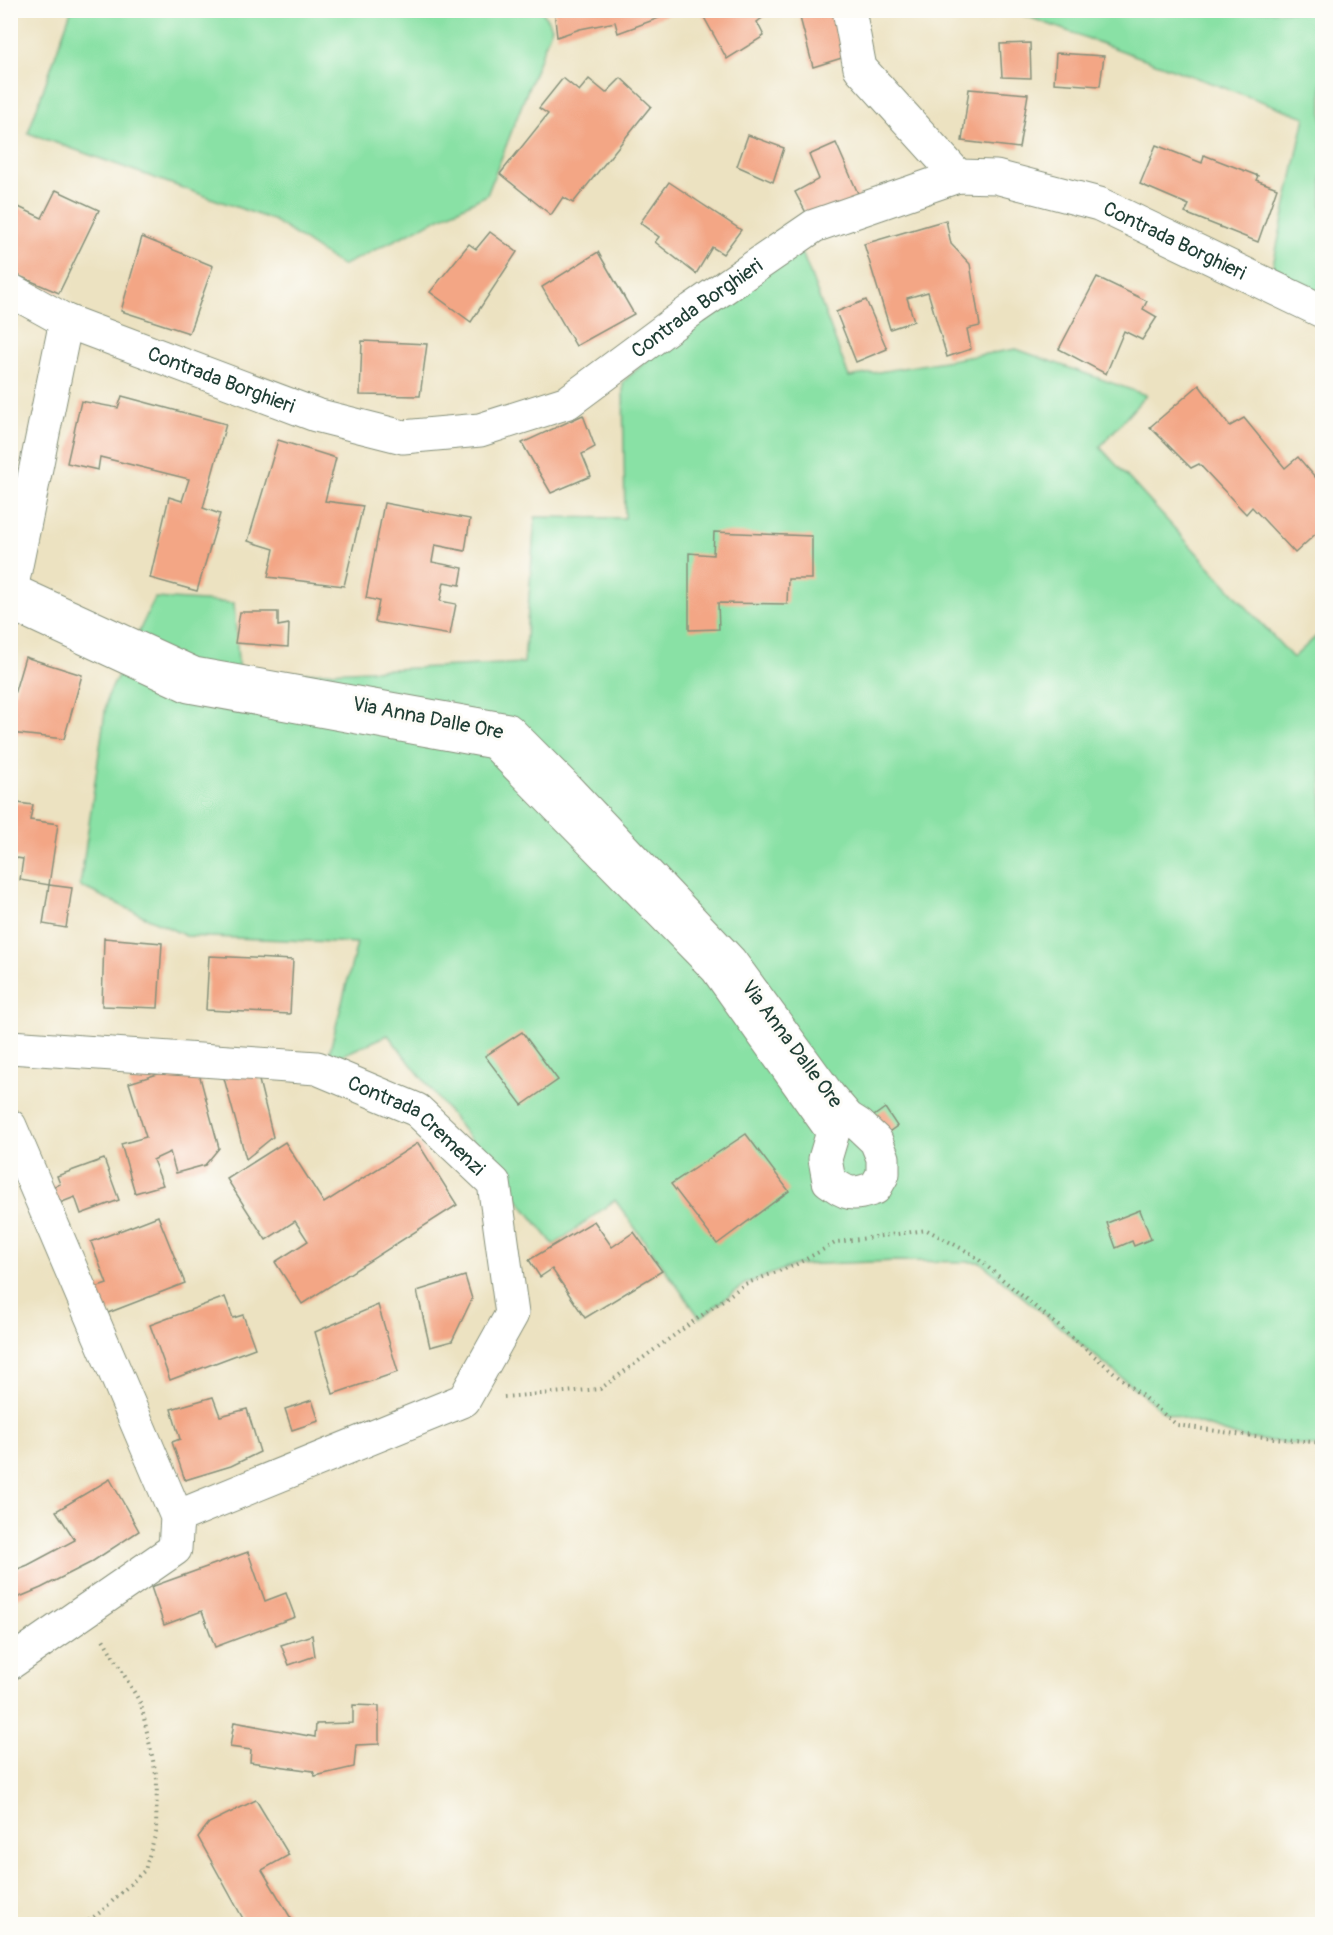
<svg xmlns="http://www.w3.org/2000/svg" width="1333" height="1935" viewBox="0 0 1333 1935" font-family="Pangolin,sans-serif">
<rect width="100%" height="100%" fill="#fdfcf7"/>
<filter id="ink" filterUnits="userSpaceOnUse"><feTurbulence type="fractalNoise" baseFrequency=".0167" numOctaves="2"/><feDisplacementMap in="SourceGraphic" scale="12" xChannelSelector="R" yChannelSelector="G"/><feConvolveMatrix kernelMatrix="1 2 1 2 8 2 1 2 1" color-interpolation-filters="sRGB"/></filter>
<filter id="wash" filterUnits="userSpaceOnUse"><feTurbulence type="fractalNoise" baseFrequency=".008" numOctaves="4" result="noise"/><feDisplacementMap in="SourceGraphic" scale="24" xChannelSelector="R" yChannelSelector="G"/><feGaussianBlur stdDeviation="1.35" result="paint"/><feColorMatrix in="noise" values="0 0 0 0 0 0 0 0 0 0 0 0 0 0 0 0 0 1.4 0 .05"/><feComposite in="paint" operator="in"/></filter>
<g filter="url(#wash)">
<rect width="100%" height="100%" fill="#ece2c1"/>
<!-- green -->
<g fill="#89e1a5" stroke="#548f6c" stroke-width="1.5">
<path d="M542,11l10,16 -65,168 -145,71 -69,-46 -245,-87 43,-122z"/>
<path d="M1012,11h310v306l-52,-38 35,-162z"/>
<path d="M797,239l52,138 167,-28 130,46 -46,52 193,211 29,-27v816l-79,-9 -79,-26 -184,-150 -84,-1 -101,4 -50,19 -45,34 -85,-118 -61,45 -166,-210 -61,27 30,-119 -171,-7 -106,-50 27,-188 48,-100 79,5 5,73 285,-13 11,-146 90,1 -2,-136 103,-94z"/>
</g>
<g id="blocks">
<!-- building -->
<g fill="#f3a685">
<path d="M554,10h124v1l-60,22 -3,-11 -35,7 -23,8z"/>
<path d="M700,10h73l-16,12 7,14 -37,23z"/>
<path d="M798,10h34l13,47 -32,10z"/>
<path d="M1030,43l1,35 -29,-1 -2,-33z"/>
<path d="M1056,53l48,3 -4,30 -46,-3z"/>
<path d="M563,78l16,13 10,-12 17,14 15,-15 30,28 -78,97 -10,-6 -12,18 -51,-41 48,-60 -9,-6z"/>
<path d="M969,89l59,5 -9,54 -57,-7z"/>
<path d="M748,135l36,13 -11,34 -36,-16z"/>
<path d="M836,143l24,55 -49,24 -16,-30 24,-13 -10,-24z"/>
<path d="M1156,145l46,18 2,-8 54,21 -2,4 21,8 -19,54 -73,-29 4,-8 -49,-21z"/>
<path d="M669,182l72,48 -18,24 -11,-7 -16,27 -41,-32 4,-5 -19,-14z"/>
<path d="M56,190l43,20 -40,83 -49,-21v-69l32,15z"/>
<path d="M946,220l5,24 19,20 10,62 -13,3 4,20 -24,8 -19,-65 -21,6 7,23 -24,8 -26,-85z"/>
<path d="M490,232l27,20 -46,70 -41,-30 39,-48 7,5z"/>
<path d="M142,237l71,29 -24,67 -68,-22z"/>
<path d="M598,252l36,62 -58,32 -34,-59z"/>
<path d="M1097,277l50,24 -4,8 14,8 -15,23 -18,-9 -18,43 -47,-25z"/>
<path d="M866,300l21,49 -31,13 -20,-50z"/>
<path d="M362,341l65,3 -7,52 -60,-1z"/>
<path d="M1199,385l31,41 14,-8 41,50 13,-11 24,28v43l-27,25 -43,-46 -6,7 -47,-50 -8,4 -41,-41z"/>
<path d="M122,396l104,28 -23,84 17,6 -23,77 -47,-13 19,-81 13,4 7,-22 -89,-22 -2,13 -31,-7 14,-62 37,7z"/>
<path d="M583,415l12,32 -13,7 9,22 -40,17 -29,-50z"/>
<path d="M278,440l58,18 -11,43 38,5 -19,80 -76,-9 6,-28 -26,-8z"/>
<path d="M384,503l86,16 -5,32 -30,-6 -3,17 31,6 -3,17 -16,-3 -4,19 16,3 -6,31 -75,-13 4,-21 -13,-3z"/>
<path d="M714,532l98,4v43h-24l-1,25 -69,-1 1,26 -30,1v-77l24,2z"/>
<path d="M240,612h38v14l11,-2 -1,23 -53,-4z"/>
<path d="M25,657l57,18 -18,64 -54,-6v-25z"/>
<path d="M10,802l23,3 -3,15 28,4 -9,61 -29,-5 3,-21 -13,-2z"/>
<path d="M49,885l23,3 -6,40 -23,-4z"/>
<path d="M104,938l58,5 -4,65 -56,-2z"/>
<path d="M209,956l84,4 -3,54 -84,-4z"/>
<path d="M522,1032l36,48 -36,25 -37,-49z"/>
<path d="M219,1060h35l19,77 -27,22z"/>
<path d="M196,1062l23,86 -14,17 -29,8 -6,-21 -17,8 10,25 -28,8 -14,-49 25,-7 -17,-54z"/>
<path d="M885,1108l12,18 -18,13 -12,-18z"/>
<path d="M746,1134l43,57 -72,53 -46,-60z"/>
<path d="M285,1142l39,61 94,-60 39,62 -155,99 -27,-42 33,-21 -13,-20 -29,19 -39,-61z"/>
<path d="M104,1159l15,41 -38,14 -6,-17 -23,9 -6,-17 14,-5 -3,-8z"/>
<path d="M1140,1210l11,29 -17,7 -2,-5 -16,7 -9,-25z"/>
<path d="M158,1216l27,67 -90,35 -11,-26 23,-8 -16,-42z"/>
<path d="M594,1221l18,26 22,-15 28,39 -77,47 -33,-49 -12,8 -11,-17z"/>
<path d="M465,1276l7,23 -20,42 -22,6 -13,-56z"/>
<path d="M225,1297l8,21 10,-3 12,33 -85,32 -20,-55z"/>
<path d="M378,1305l20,67 -65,22 -18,-62z"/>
<path d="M213,1397l7,19 27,-7 13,43 -29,14 -46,14 -13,-38 8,-3 -9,-30z"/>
<path d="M312,1400l7,21 -27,9 -7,-21z"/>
<path d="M110,1479l29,52 -49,32 -49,25 -31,13v-29l18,-7 47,-25 -19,-29z"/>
<path d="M248,1552l17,49 21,-8 9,24 -80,30 -13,-36 -38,14 -13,-38z"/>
<path d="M312,1635l3,21 -26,9 -8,-20z"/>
<path d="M353,1705l26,1v38l-23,1 -2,22 -39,9 -2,-5 -63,-9 1,-12 -21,-3 4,-25 81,15 1,-13 37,-1z"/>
<path d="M256,1800l33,55 -27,15 30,50 -8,4h-38l-48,-87 11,-14z"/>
</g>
</g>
</g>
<g filter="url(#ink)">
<use href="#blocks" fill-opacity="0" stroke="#86907a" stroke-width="1.5"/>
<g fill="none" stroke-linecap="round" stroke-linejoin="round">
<defs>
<g id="minor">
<path d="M849,10l11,58 98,108"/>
<path id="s1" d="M10,290l56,31 250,94 87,22 77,-7 88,-28 125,-93 121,-83 144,-50 38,1 103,27 223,107"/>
<path d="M10,595l56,-274"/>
<path d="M10,603l179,83 305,56 223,227 116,163 -8,27 4,22c20,14 22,15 46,7l8,-14v-16l-7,-17 -17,-16 -11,-7 -19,-22 -99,-135 -163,-172 -59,-59 -314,-56 -183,-84"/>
<path id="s2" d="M10,1047l307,21 100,42 77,73 18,131 -48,86 -287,117"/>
<path d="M10,1126l167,391 -2,32 -165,114"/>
</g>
</defs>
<!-- minor casing -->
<use href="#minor" stroke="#86907a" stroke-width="35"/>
<!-- path -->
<g stroke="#86907a" stroke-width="4" stroke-dasharray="1.5 4.5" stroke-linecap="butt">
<path d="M504,1397l96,-8 145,-105 50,-19 42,-23 90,-12 45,24 205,171 59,9 86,9"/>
<path d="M84,1924l18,-13 43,-41 11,-38 1,-53 -16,-75 -38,-65"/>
</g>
<!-- minor -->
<use href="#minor" stroke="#fff" stroke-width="33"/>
</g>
</g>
<g text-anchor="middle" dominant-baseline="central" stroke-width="6" stroke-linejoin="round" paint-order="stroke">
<!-- street labels -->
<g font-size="20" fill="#1f3d34" stroke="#fdfcf7">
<text stroke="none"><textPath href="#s1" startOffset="1274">Contrada Borghieri</textPath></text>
<text stroke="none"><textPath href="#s1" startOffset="750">Contrada Borghieri</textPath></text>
<text stroke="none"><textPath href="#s1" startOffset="230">Contrada Borghieri</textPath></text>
<text transform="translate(428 718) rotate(11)">Via Anna Dalle Ore</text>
<text transform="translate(792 1044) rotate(53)">Via Anna Dalle Ore</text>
<text stroke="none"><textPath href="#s2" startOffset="424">Contrada Cremenzi</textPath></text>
</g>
</g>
<!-- margin -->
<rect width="1333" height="1935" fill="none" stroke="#fdfcf7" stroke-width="36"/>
</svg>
